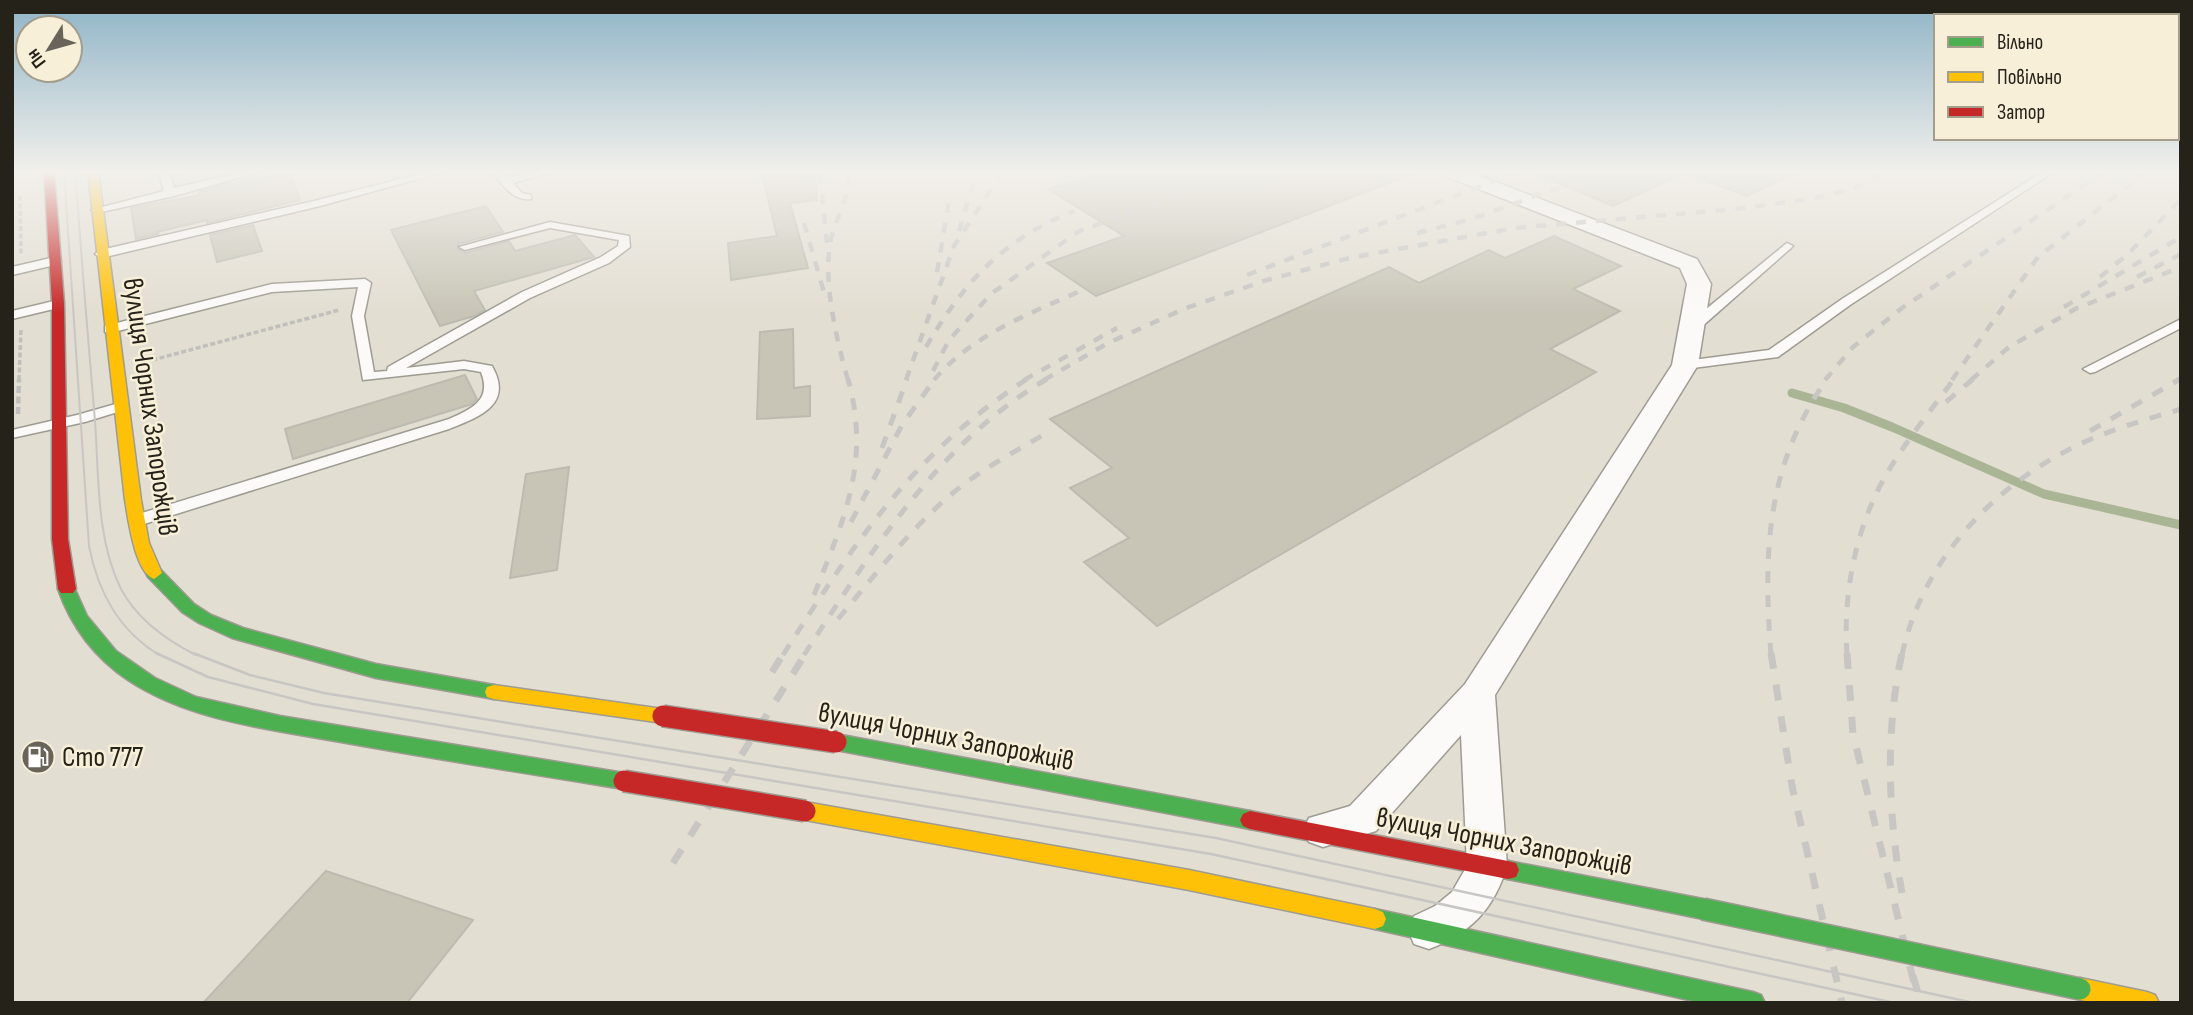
<svg xmlns="http://www.w3.org/2000/svg" width="2193" height="1015" viewBox="0 0 2193 1015" font-family="'Sofia Sans Condensed',sans-serif">
<rect width="100%" height="100%" fill="#e3ded2"/>
<g fill="none" stroke-linecap="round" stroke-linejoin="round">
<!-- stream -->
<path stroke="#aab595" stroke-width="9" d="M1792,393l52,15 48,19 152,67 137,31"/>
</g>
<!-- building -->
<g fill="#c8c5b7" stroke="#bdbbb1" stroke-width="2">
<path d="M796,171h19l2,29 -27,3 18,65 -77,12 -3,-37 49,-7 -15,-62z"/>
<path d="M1106,171h310l1,1 -321,124 -49,-33 77,-27 -76,-47z"/>
<path d="M1529,171h271l-53,25 -62,-23 -72,33z"/>
<path d="M290,173l10,27 -93,23v-3l-50,12 1,2 -22,5 -5,-31 69,-13 -1,-3 28,-8z"/>
<path d="M486,206l17,26 -45,12v5l8,4 43,-12 6,10 60,-16 19,22 -120,34 11,19 -11,6 -34,10 -49,-96z"/>
<path d="M253,225l9,26 -45,11 -7,-27z"/>
<path d="M1554,236l67,30 -48,23 47,22 -70,38 46,23 -439,254 -73,-64 45,-24 -59,-50 42,-20 -62,-49 339,-152 30,16 70,-33 16,8z"/>
<path d="M793,329l1,59 16,-2v30l-53,3 3,-87z"/>
<path d="M465,375l12,24 -5,5 -179,55 -8,-30z"/>
<path d="M569,467l-12,103 -47,8 16,-104z"/>
<path d="M326,871l147,49 -66,83h-204z"/>
</g>
<g fill="none" stroke-linecap="round" stroke-linejoin="round">
<defs>
<g id="lane">
<path d="M161,171h22l-1,2 -12,2 4,13 73,-17h16l-89,25 -77,17 -6,-3 73,-19 -5,-18z"/>
<path d="M432,171h15l-127,35 -219,52 -6,-4 6,-4 213,-49z"/>
<path d="M492,171h10l6,6 31,-6h16l-42,12 9,10 9,2v4c-19,2 -28,-14 -39,-28z"/>
<path d="M2044,171h11l-205,134 -72,52 -93,12 -7,-4 7,-4 84,-11 73,-51z"/>
<path d="M550,222l79,14 1,11 -21,16 -79,35 -124,70 58,-7 28,5c22,39 -13,51 -43,63l-305,95h-12l-2,-4 2,-4 317,-97c23,-10 43,-19 32,-47l-17,-3 -101,11 -11,-64 6,-29 -86,5 -162,41 -5,-1v-6l167,-42 93,-5 6,4 -7,33 10,56 13,-1 1,-4 134,-75 79,-35 17,-11 1,-6 -69,-12 -85,22 -6,-3z"/>
<path d="M1787,243l6,3 -2,2 -92,81h-10v-6z"/>
<path d="M55,257l6,4 -2,3 -47,11v-8z"/>
<path d="M58,300l4,1v6l-50,12v-8z"/>
<path d="M2181,319v9l-86,44 -5,1 -7,-4z"/>
<path d="M119,403l5,1 2,3 -2,3 -39,12 -73,16v-8l65,-15z"/>
</g>
<path id="street" d="M1440,171h27l230,88 14,25 -13,81 -203,330 12,171c-13,43 -36,67 -78,83l-15,-5 -6,-14 6,-14 21,-10 17,-14 15,-26 -6,-131 -85,96 -53,16 -14,-5 -6,-12 6,-12 41,-12 115,-122 207,-319 15,-81 -7,-16 -237,-93z"/>
<g id="fast">
<path d="M154,567l6,2 34,35 17,11 32,13 133,36 118,21 7,2 2,5 -2,5 -7,2 -118,-21 -144,-40 -33,-15 -17,-11 -34,-35 -2,-4 2,-4z"/>
<path d="M67,583l6,2 14,31 29,35 39,27 41,19 84,19 344,57 7,2 3,6 -3,6 -7,2c-94,-15 -189,-30 -283,-47 -72,-13 -151,-21 -213,-62 -33,-22 -57,-54 -70,-91l3,-4z"/>
<path d="M836,734l414,77 7,3 3,6 -3,6 -7,3 -414,-79 -7,-3 -3,-5 3,-5z"/>
<path d="M1508,861l195,38 8,3 3,7 -3,7 -8,3 -195,-40 -8,-2 -3,-7 3,-7z"/>
<path d="M1375,909l378,83 8,3 4,8h-63l-327,-74 -8,-3 -3,-7 3,-7z"/>
</g>
<g id="slow">
<path d="M88,171h10l43,329 8,43 13,30 -8,6c-19,-6 -26,-61 -29,-79z"/>
<path d="M494,685l169,24 7,2 3,5 -3,5 -7,2 -169,-24 -7,-2 -2,-5 2,-5z"/>
<path d="M805,802l384,68 186,39 8,3 3,7 -3,7 -8,3 -186,-39 -384,-70 -7,-3 -3,-6 3,-6z"/>
<path d="M2080,978l67,14 8,3 4,8c-29,0 -61,4 -87,-6l-4,-8 4,-8z"/>
</g>
<g id="jam">
<path d="M44,171h10l10,132 4,236 8,50 -3,4h-12l-3,-4 -6,-50v-236z"/>
<path d="M1250,811l258,50 8,2 3,7 -3,7 -8,2 -258,-50 -7,-3 -3,-6 3,-6z"/>
</g>
</defs>
<!-- lane casing -->
<use href="#lane" stroke="#9e9b92" stroke-width="3"/>
<!-- street casing -->
<use href="#street" stroke="#9e9b92" stroke-width="3"/>
<!-- fast casing -->
<use href="#fast" stroke="#9e9b92" stroke-width="3"/>
<!-- slow casing -->
<use href="#slow" stroke="#9e9b92" stroke-width="3"/>
<!-- jam casing -->
<use href="#jam" stroke="#9e9b92" stroke-width="3"/>
<!-- path-far1 -->
<g stroke="#c1bfbc" stroke-width="3.5" stroke-dasharray="5 2.5" stroke-linecap="butt">
<path d="M20,196l1,58"/>
<path d="M145,362l194,-52"/>
<path d="M19,380l2,-51"/>
</g>
<!-- path -->
<path stroke="#c1bfbc" stroke-width="4.5" stroke-dasharray="7 3.5" stroke-linecap="butt" d="M18,414l1,-35"/>
<!-- lane -->
<use href="#lane" fill="#fbfaf8" fill-rule="evenodd"/>
<!-- street -->
<use href="#street" fill="#fbfaf8" fill-rule="evenodd"/>
<!-- fast -->
<use href="#fast" fill="#4caf50" fill-rule="evenodd"/>
<!-- slow -->
<use href="#slow" fill="#ffc107" fill-rule="evenodd"/>
<!-- jam -->
<use href="#jam" fill="#c62828" fill-rule="evenodd"/>
<!-- tram-far1 -->
<g stroke="#c8c6c3" stroke-width="2">
<path d="M64,171l25,375c9,46 29,84 70,109"/>
<path d="M75,171c6,83 13,167 20,250 4,55 1,118 26,168 16,30 45,51 75,66"/>
</g>
<!-- tram -->
<g stroke="#c8c6c3" stroke-width="2.5">
<path d="M156,653l52,24 105,27 898,150 684,149"/>
<path d="M193,653l57,22 74,18 892,145 758,165"/>
</g>
<!-- rail-far2 -->
<g stroke="#c8c6c3" stroke-width="4.5" stroke-dasharray="10 10" stroke-linecap="butt">
<path d="M820,174l7,69"/>
<path d="M804,223l21,73"/>
<path d="M959,231l18,-60"/>
<path d="M1417,233l55,-14 88,-32"/>
<path d="M937,272l13,-77"/>
<path d="M1247,275l273,-104"/>
<path d="M2100,277l29,-24 52,-54"/>
<path d="M2137,277l44,-23"/>
<path d="M2064,307l117,-70"/>
<path d="M926,347c38,-65 77,-108 148,-136"/>
<path d="M933,371l16,-31 42,-46 88,-63 173,-60"/>
<path d="M848,380c-11,-38 -26,-101 -17,-141 6,-24 19,-42 18,-68"/>
<path d="M906,380l48,-134 49,-75"/>
<path d="M934,380c37,-44 92,-65 144,-88"/>
<path d="M1024,380l93,-52"/>
<path d="M1044,380l64,-37 78,-35 81,-28 82,-22 165,-30 222,-19 73,-10 40,-9 41,-19"/>
<path d="M1825,380l28,-33 49,-39 203,-137"/>
<path d="M1952,380l86,-123 109,-86"/>
<path d="M1971,380l38,-33 66,-38 106,-42"/>
<path d="M2177,380l4,-2"/>
</g>
<!-- rail-far1 -->
<g stroke="#c8c6c3" stroke-width="5" stroke-dasharray="12 12" stroke-linecap="butt">
<path d="M1946,402l27,-23"/>
<path d="M2090,431l90,-52"/>
<path d="M882,448l25,-69"/>
<path d="M851,522l51,-97 33,-46"/>
<path d="M814,595c30,-76 57,-133 34,-216"/>
<path d="M838,619c37,-44 72,-90 116,-127 28,-23 60,-40 91,-58"/>
<path d="M783,655c72,-113 129,-201 244,-276"/>
<path d="M804,655c67,-103 135,-213 243,-276"/>
<path d="M1771,655c-8,-102 -5,-190 56,-276"/>
<path d="M1847,655c-4,-58 7,-119 34,-171 19,-36 49,-72 73,-105"/>
<path d="M1902,655c20,-93 89,-167 172,-208 34,-17 71,-27 107,-38"/>
</g>
<!-- rail -->
<g stroke="#c8c6c3" stroke-width="7" stroke-dasharray="16 16" stroke-linecap="butt">
<path d="M1771,653l21,133 50,217"/>
<path d="M1847,653l6,81 61,249"/>
<path d="M772,672l12,-19"/>
<path d="M673,863l133,-210"/>
<path d="M1902,893c-14,-79 -17,-162 0,-240"/>
<path d="M1913,976l8,27"/>
</g>
<defs>
<path id="fast-bridge" d="M1703,909l377,80"/>
<g id="jam-bridge">
<path d="M663,716l173,26"/>
<path d="M624,781l181,30"/>
</g>
</defs>
<!-- fast-bridge casing -->
<use href="#fast-bridge" stroke="#9e9b92" stroke-width="24" stroke-linecap="butt"/>
<!-- jam-bridge casing -->
<use href="#jam-bridge" stroke="#9e9b92" stroke-width="24" stroke-linecap="butt"/>
<!-- fast-bridge -->
<use href="#fast-bridge" stroke="#4caf50" stroke-width="21"/>
<!-- jam-bridge -->
<use href="#jam-bridge" stroke="#c62828" stroke-width="21"/>
</g>
<!-- sky -->
<linearGradient id="sky" x2="0" y2="1"><stop stop-color="#8fb4c7"/><stop offset="0.55" stop-color="#f2f0eb"/><stop offset="1" stop-color="#f2f0eb" stop-opacity="0"/></linearGradient>
<rect width="2193" height="313" fill="url(#sky)"/>
<!-- icons -->
<defs>
<symbol id="fuel-disc" viewBox="-11 -11 22 22"><circle r="9.5" fill="#68645a" stroke="#f7efd8"/><path d="M-5.5-6h7V0h2V4h1.3V-2.5L3-4.5l.8-.8L6-3V5H2.5V1h-1V6h-7ZM-4.2-4.7v3.2H.2V-4.7Z" fill="#fff"/></symbol>
</defs>
<g fill-rule="evenodd">
<use href="#fuel-disc" x="19" y="738" width="38" height="38"/>
</g>
<g text-anchor="middle" dominant-baseline="central" stroke-width="5" stroke-linejoin="round" paint-order="stroke">
<!-- near-street labels -->
<g font-size="28" fill="#25221a" stroke="#f7efd8">
<text transform="translate(150 407) rotate(82)">вулиця Чорних Запорожців</text>
<text transform="translate(946 737) rotate(11)">вулиця Чорних Запорожців</text>
<text transform="translate(1504 842) rotate(11)">вулиця Чорних Запорожців</text>
</g>
<!-- near-poi labels -->
<g font-size="28" fill="#25221a" stroke="#f7efd8" text-anchor="start">
<text x="62" y="757">Сто 777</text>
</g>
</g>
<!-- border -->
<rect width="2193" height="1015" fill="none" stroke="#25221a" stroke-width="28"/>
<!-- legend -->
<rect x="1934" y="14" width="245" height="126" fill="#f7efd8" stroke="#a39d8c" stroke-width="2"/>
<rect x="1948" y="37" width="35" height="10" fill="#4caf50" stroke="#a39d8c" stroke-width="2"/>
<text x="1997" y="49" font-size="21" fill="#25221a">Вільно</text>
<rect x="1948" y="72" width="35" height="10" fill="#ffc107" stroke="#a39d8c" stroke-width="2"/>
<text x="1997" y="84" font-size="21" fill="#25221a">Повільно</text>
<rect x="1948" y="107" width="35" height="10" fill="#c62828" stroke="#a39d8c" stroke-width="2"/>
<text x="1997" y="119" font-size="21" fill="#25221a">Затор</text>
<!-- north arrow -->
<g transform="translate(49 49) rotate(233)"><circle r="33" fill="#f7efd8" stroke="#a39d8c" stroke-width="2"/>
<path d="M0-5L12 26L0 18L-12 26Z" fill="#68645a"/>
<text y="-10" font-size="19" font-weight="bold" text-anchor="middle" fill="#25221a">Пн</text>
</g>
</svg>
